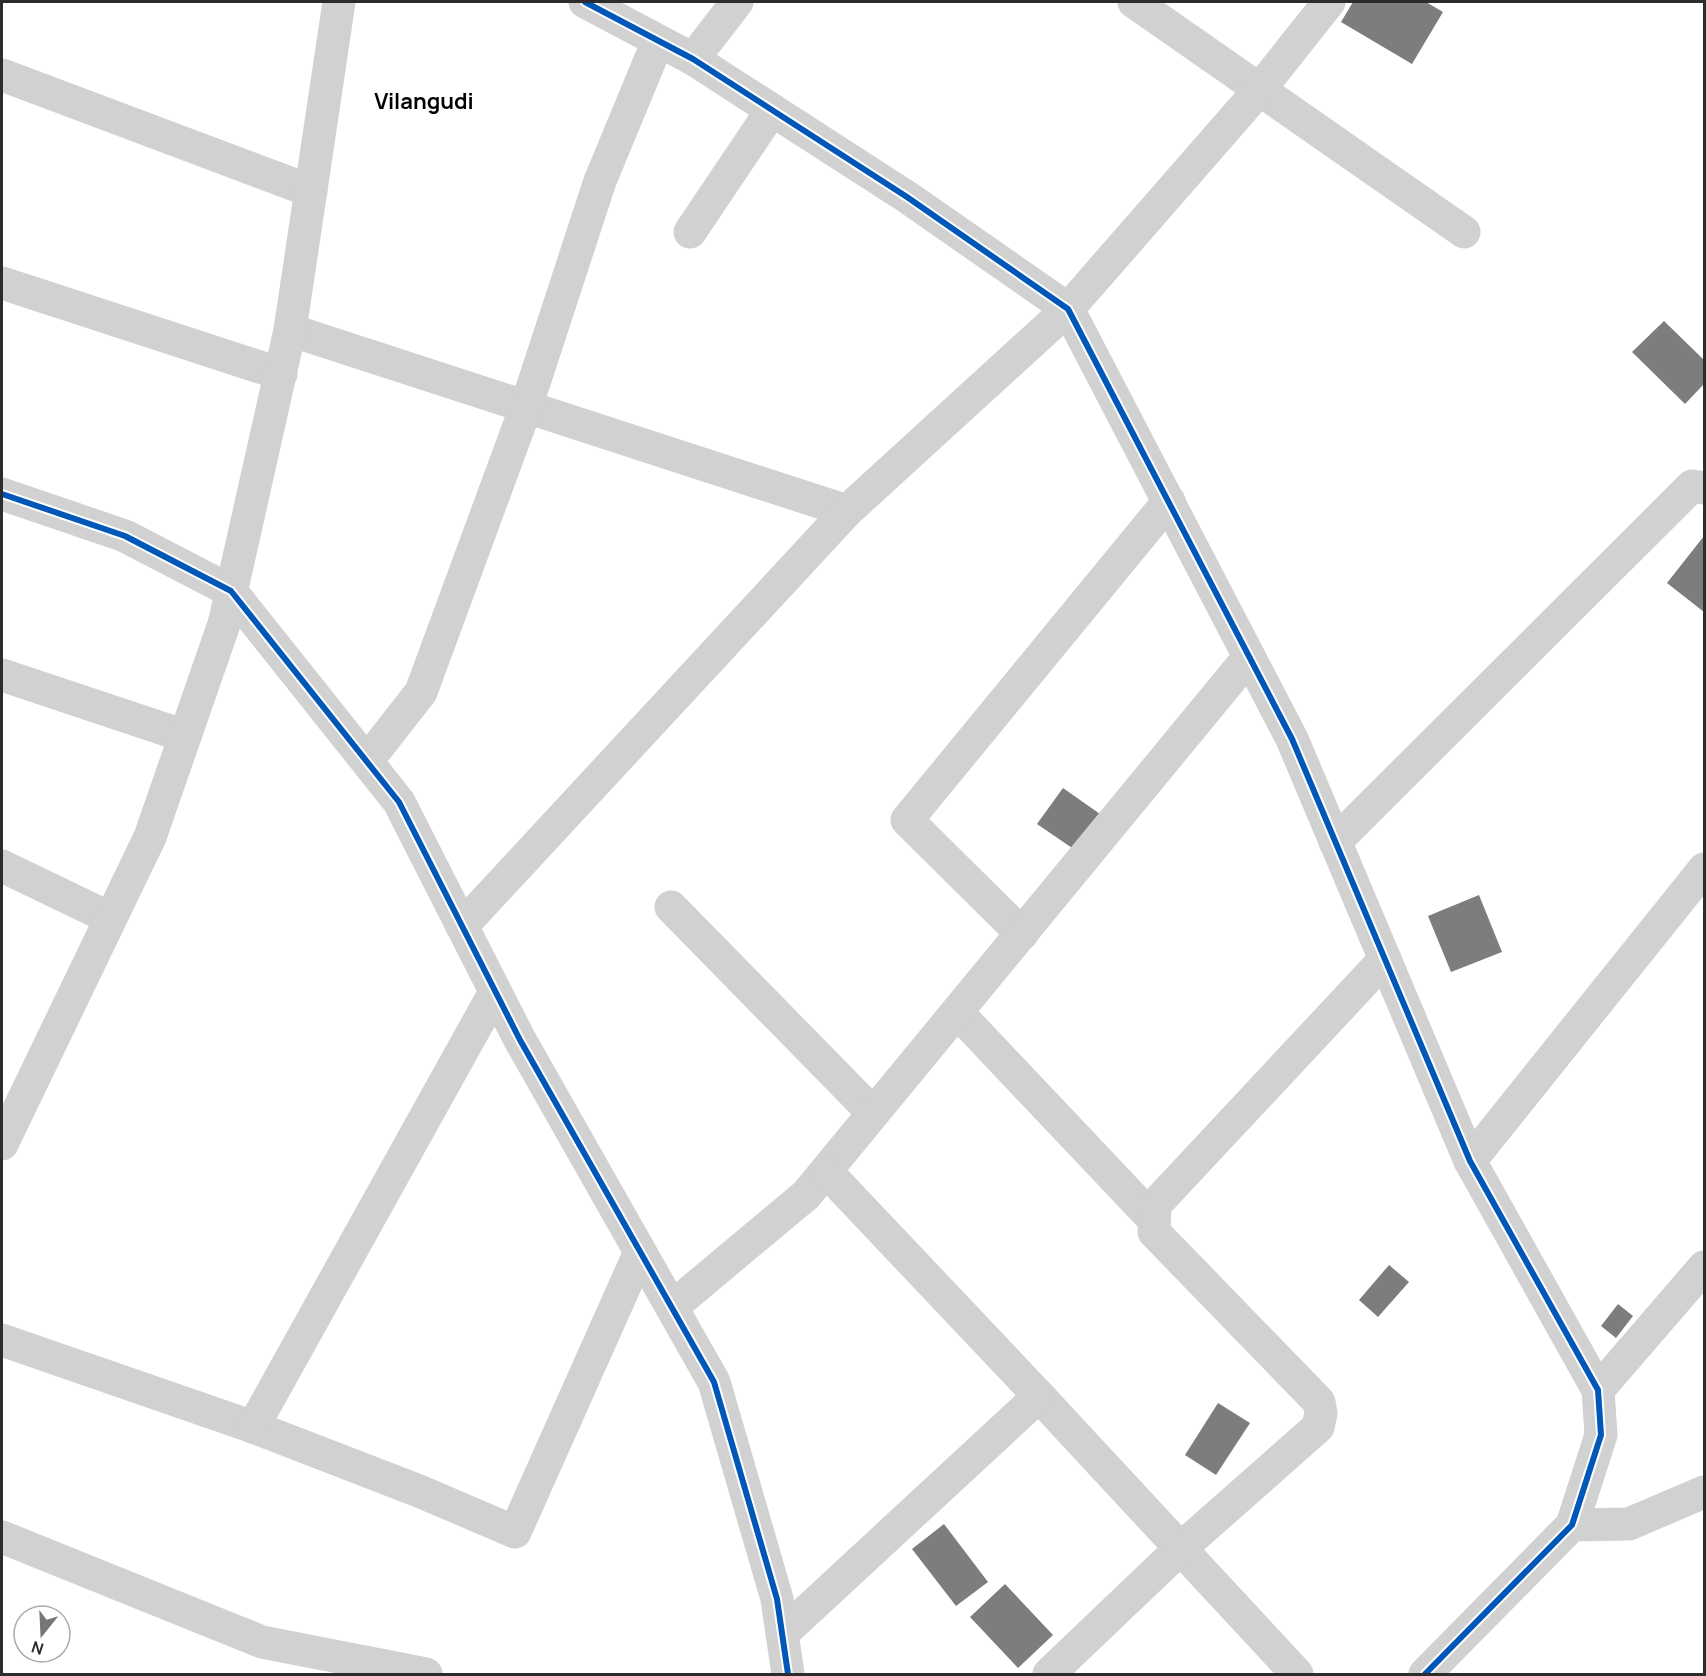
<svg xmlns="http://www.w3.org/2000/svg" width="1706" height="1676" viewBox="0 0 1706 1676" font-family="Manrope,sans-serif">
<rect width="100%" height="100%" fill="#fff"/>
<!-- building -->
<g fill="#7d7d7d">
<path d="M1353,2h73l17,10 -31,52 -71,-42z"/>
<path d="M1664,321l40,39v24l-19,20 -53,-52z"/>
<path d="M1704,536v76l-37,-29z"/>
<path d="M1063,788l37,26 -25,36 -38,-26z"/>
<path d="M1479,895l23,57 -51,20 -23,-56z"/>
<path d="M1389,1265l20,17 -31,35 -19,-17z"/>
<path d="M1618,1304l15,12 -17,22 -15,-12z"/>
<path d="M1218,1403l32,20 -34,52 -31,-20z"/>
<path d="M944,1524l44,58 -32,24 -44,-57z"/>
<path d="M1005,1584l48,51 -35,33 -48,-51z"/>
</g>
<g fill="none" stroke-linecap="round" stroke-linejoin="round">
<!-- minor -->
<g stroke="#d1d1d1" stroke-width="33">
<path d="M585,2l108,57 214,138 161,112 224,430 178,422 128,229 3,45 -29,90 -147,149"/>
<path d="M1134,2l330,230"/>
<path d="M693,59l44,-57"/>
<path d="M2,75l309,116"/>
<path d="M690,232l82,-122"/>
<path d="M2,283l279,91"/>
<path d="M290,330l557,181"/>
<path d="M2,494l123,42 106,55 168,211 121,238 194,342 63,217 11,75"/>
<path d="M2,675l183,61"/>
<path d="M367,761l54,-69 105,-285 74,-226 58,-140"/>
<path d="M1335,842l357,-356 12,2"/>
<path d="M2,866l108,52"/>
<path d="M671,907l202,206"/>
<path d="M462,926l385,-415 221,-202 192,-220 69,-87"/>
<path d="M1022,934l-115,-114 262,-319"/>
<path d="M957,1012l196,207"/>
<path d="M2,1144l148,-307 74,-213 66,-294 49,-328"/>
<path d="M1470,1161l234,-292"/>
<path d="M672,1307l134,-112 443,-538"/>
<path d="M2,1340l251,87 166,64 96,41 125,-280"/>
<path d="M1598,1390l106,-123"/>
<path d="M1039,1396l258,278"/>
<path d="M253,1427l242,-435"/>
<path d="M1572,1525l57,-1 75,-32"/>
<path d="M2,1537l260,105 164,32"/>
<path d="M782,1634l257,-238 -213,-225"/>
<path d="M1049,1674l131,-125 138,-122 3,-14 -2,-11 -165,-170 1,-27 230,-246"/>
</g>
<defs>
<g id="cycleway">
<path d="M585,2l108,57 214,138 161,112 224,430 178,422 128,229 3,45 -29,90 -147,149"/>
<path d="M2,494l123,42 106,55 168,211 121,238 194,342 63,217 11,75"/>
</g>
</defs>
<!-- cycleway casing -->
<use href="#cycleway" stroke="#fff" stroke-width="10"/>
<!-- cycleway -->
<use href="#cycleway" stroke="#0057b8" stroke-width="6"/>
</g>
<g text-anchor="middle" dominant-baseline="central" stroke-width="6" stroke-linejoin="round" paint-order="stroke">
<!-- district labels -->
<g font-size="22" font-weight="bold" fill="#000" stroke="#fff">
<text x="424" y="101">Vilangudi</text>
</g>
</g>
<!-- border -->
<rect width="1706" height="1676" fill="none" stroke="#2c2c2c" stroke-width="6"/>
<!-- north arrow -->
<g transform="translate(42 1634) rotate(198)"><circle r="28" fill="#ffffff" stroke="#ababab" stroke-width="1.5"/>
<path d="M0-4.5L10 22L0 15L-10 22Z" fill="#767676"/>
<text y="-9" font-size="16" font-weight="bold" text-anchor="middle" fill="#2c2c2c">N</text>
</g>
</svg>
